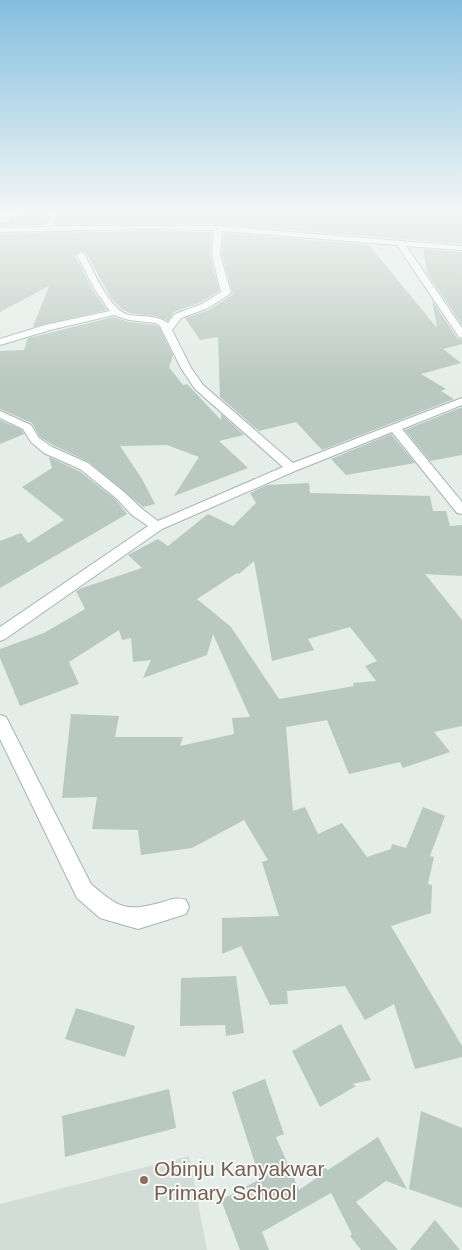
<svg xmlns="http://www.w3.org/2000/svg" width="462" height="1250" viewBox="0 0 462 1250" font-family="Helvetica,sans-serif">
<rect width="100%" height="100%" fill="#e4ede8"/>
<!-- built -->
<path fill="#d2ddd7" d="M189,1156l18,94h-207v-46z"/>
<!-- building -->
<g fill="#b9c8c1" fill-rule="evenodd">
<path d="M20,210l28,1 -3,14 -45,1v-3h9l2,-7h10z"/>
<path d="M462,210v34l-243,-20h-163l4,-13z"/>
<path d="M146,231l66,1 -2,23 9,36 -18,11 -27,10 -6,9 -13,-5 -25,-3 -7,-3 -12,-12 -24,-44 -6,-4 -6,6 17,33 15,21 -74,17 16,-41 -49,26v-78z"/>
<path d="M224,233l145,12 68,83 -5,-28 25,38 5,2v4l-19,5 18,14 -40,11 25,15 -5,2 13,8 -132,51 -26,-28 -37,9 -39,-34 -2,-60 -18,3 -15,-22 24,-8 24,-16 -11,-39z"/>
<path d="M423,249l39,3v73l-35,-52z"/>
<path d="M114,317l15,5 26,3 4,2 14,28 -4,12 14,18 4,-1 34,36v-6l23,21 -25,6 29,27 -74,28 25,-39 -32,-12 -47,1 22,33 13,25 -12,3 -54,-45 -36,-17 -13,-8 -8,-14 -32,-14v-58l24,-1 4,-12z"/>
<path d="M462,407v48l-32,6 -25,-31z"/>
<path d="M0,420l22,10 2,4 -24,10z"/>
<path d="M391,434l24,29 -69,12 -15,-16z"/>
<path d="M49,457l30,14 36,28 12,15 -127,74v-47l21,-8 7,10 36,-23 -42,-33 30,-19z"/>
<path d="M309,483l1,10 120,3 3,15h13l4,15 12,-1v51l-37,-2 37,46v106l-28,6 16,20 -47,16 -3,-6 -51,12 -22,-54 -41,7 7,84 12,-4 13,27 24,-11 25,34 24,-8 1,-5 14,4 17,-41 22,9 -15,40 4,1 -6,27 4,1 -1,28 -40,13 71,120v11l-47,12 -21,-65 -29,16 -20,-34 -58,5 1,13 -18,1 -29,-59 -19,8v-36l57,-2 -17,-54 6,-2 -24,-40 -52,28 -51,7 -3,-25 -46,-1 5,-32 -35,1 9,-84 48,2 -4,21h68l-3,9 54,-12 -2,-16 18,-1 -37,-83 -6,21 -64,23 8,-18 -18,2 -2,-24 -9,2 -3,-10 -50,32 10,22 -59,22 -20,-48v-9l44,-16 41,-24 -9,-18 6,-3 60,-20 -14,-13 30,-16 10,7 40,-32 25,12 23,-23 -6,-10 17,-8zM254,561l18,100 42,-11 -6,-11 42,-12 27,34 -12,5 11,15 -23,2 1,3 -75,13 -48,-72 -34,-28 40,-26 2,1z"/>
<path d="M236,976l8,57 -18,3 -1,-11 -45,1 1,-48z"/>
<path d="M76,1008l59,18 -10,31 -60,-18z"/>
<path d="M341,1024l30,56 -19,4 4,2 -36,21 -28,-56z"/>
<path d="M265,1079l19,55 -8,3 23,53 22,-15 -1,-4 5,-4 3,3 50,-33 29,52 -21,-8 -30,21 42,48h-37l-11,-14 2,-2 -21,-41 -69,39 7,18h-29l-19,-50 39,-21 -28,-87z"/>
<path d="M169,1089l7,39 -111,29 -3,-41z"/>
<path d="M421,1111l41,17v80l-53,-19z"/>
<path d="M435,1220l25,30h-50z"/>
</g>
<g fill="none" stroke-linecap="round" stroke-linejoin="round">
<defs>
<g id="minor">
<path d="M50,210h8l-4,16h165l243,20v4l-56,-4 56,82v10l-3,-1 -62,-92 -175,-14 -2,24 11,38 -23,15 -27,10 -9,12 19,38 12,17 90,78 169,-65v7l-60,24 60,73v12l-5,-1 -65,-81 -97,39 -133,58 -157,110 -5,2v-14l148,-101 -16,-11 -16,-17 -36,-29 -36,-16 -13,-11 -8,-13 -23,-11v-7l31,14 8,13 13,9 36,16 36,29 18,17 16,12 125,-54 -88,-78 -14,-21 -21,-42 -4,-3 -27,-3 -15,-5 -64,15 -50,15v-6l45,-14 65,-14 -16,-23 -17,-33 4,-3 4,3c9,17 25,56 44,60 13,2 28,0 39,8l7,-9 27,-10 19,-12 -9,-37 2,-25 -68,-1 -146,3v-4l47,-1z"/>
<path d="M0,715l6,2 85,167c29,25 35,28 72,18 9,-3 14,-5 23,-2l3,7 -3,7 -48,15 -38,-11 -23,-20 -77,-159z"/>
</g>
</defs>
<!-- minor casing -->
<use href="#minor" stroke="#a6b5af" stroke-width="2"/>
<!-- minor -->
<use href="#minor" fill="#fff" fill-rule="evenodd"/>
</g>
<!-- sky -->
<linearGradient id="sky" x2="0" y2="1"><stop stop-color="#83bedf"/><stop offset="0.55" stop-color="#f3f7f5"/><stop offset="1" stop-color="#f3f7f5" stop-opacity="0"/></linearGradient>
<rect width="462" height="385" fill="url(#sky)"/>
<!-- markers -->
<circle fill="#8d6e63" stroke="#f5faf7" stroke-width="2" cx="144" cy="1180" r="5"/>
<g text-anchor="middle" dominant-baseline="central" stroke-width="4" stroke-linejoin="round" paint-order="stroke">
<!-- near-education labels -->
<g font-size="21" fill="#785e54" stroke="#f5faf7" text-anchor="start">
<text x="154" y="1168">Obinju Kanyakwar<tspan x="154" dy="24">Primary School</tspan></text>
</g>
</g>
</svg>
